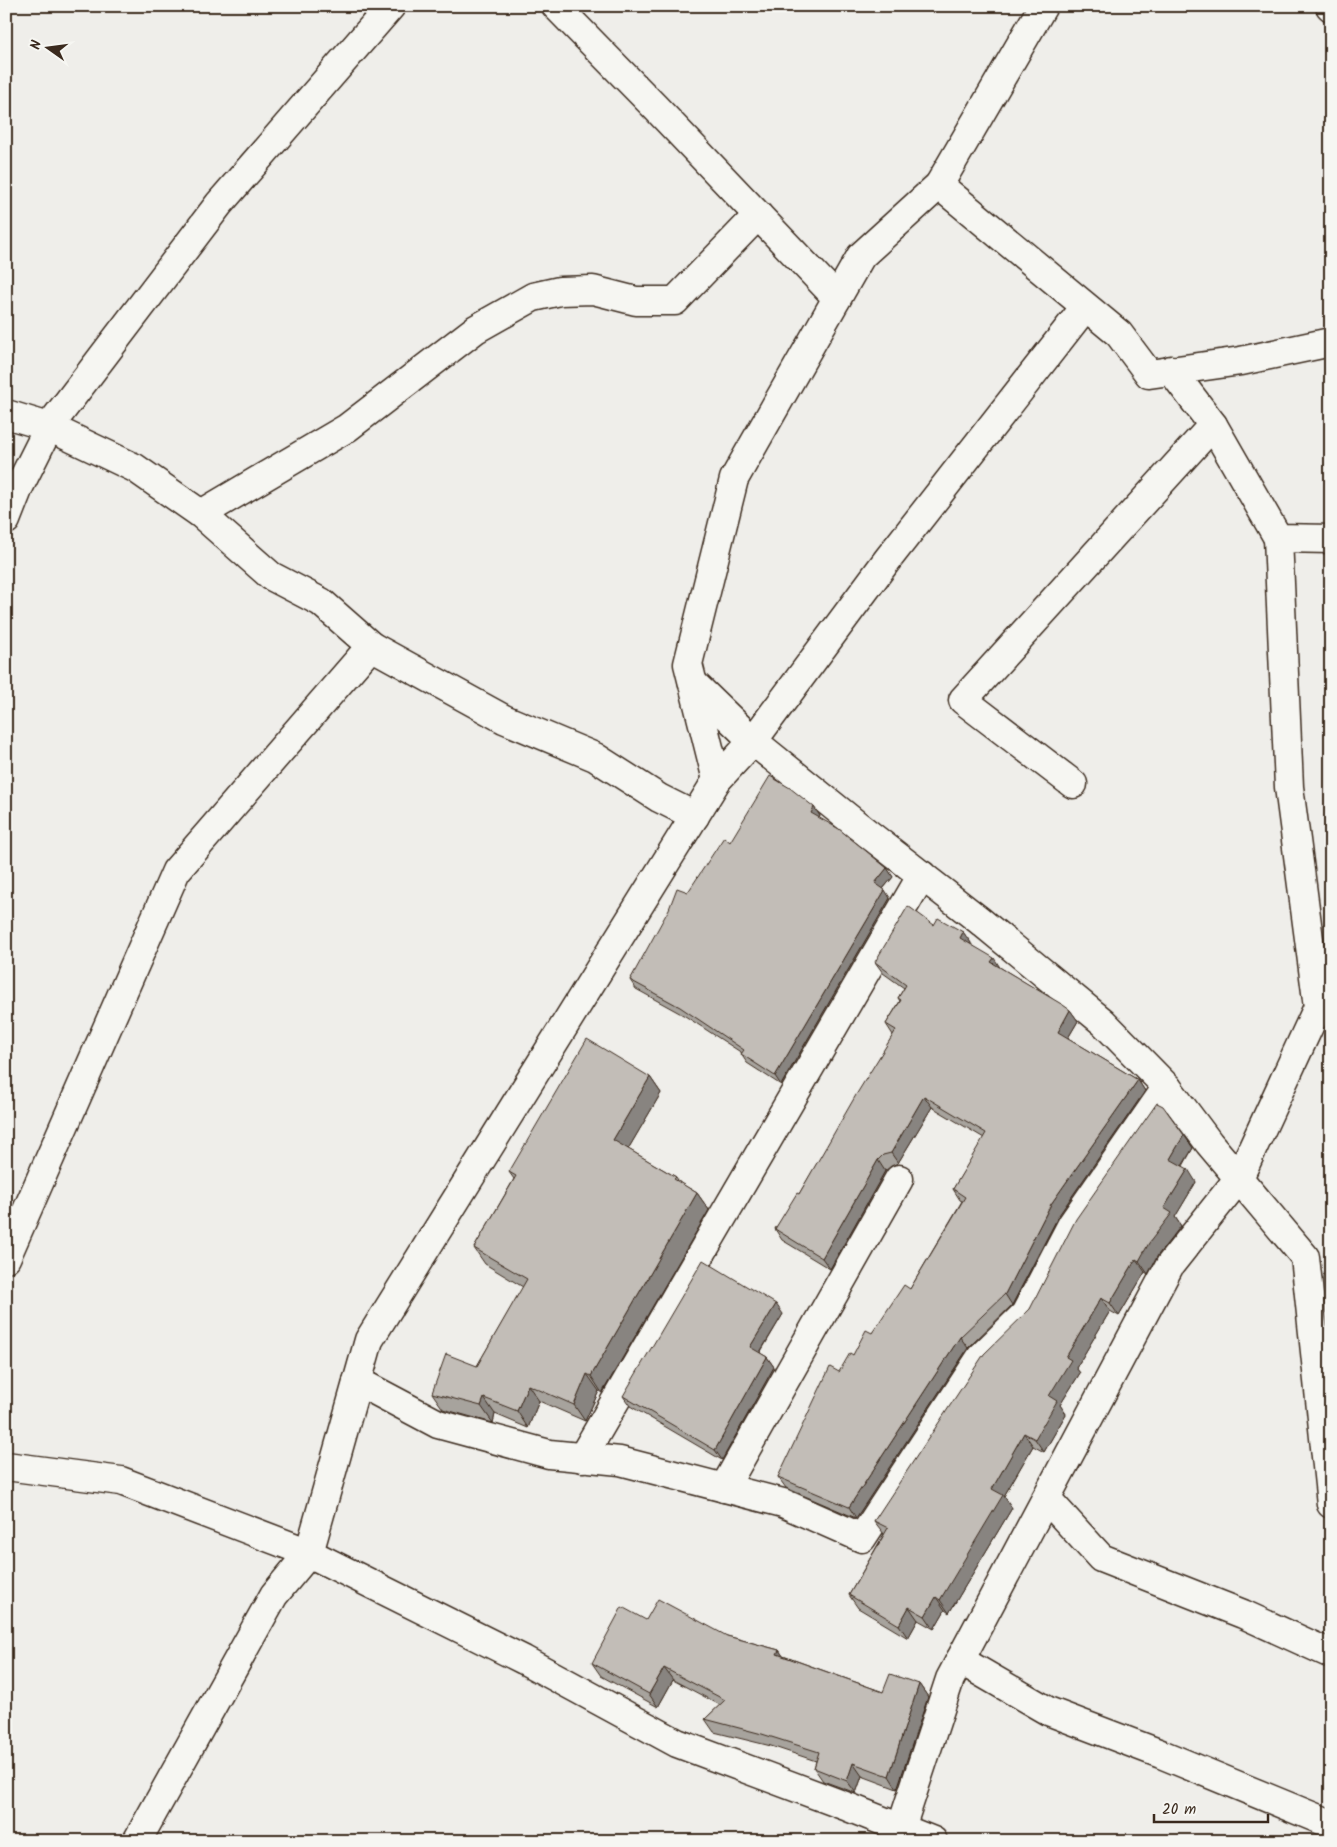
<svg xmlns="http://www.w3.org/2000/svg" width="1337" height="1847" viewBox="0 0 1337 1847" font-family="Kalam,sans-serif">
<rect width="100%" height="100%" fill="#efeeea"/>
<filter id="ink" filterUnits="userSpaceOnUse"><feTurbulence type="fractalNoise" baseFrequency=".02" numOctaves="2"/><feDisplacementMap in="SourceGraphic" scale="10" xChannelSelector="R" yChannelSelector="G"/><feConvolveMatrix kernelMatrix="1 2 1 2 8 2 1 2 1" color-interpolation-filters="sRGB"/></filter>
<g filter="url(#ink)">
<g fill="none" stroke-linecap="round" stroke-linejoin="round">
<defs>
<g id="minor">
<path d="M556,6l99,101 182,191"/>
<path d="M1330,6l1,1"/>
<path d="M939,185l180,149 30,40 92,-13 90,-19"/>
<path d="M1171,370l42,55 65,113 53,1"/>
<path d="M6,414l43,13 170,-223 172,-198"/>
<path d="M201,514l146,-86 129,-99 57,-32 27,-6 33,-1 43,11h39l83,-86"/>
<path d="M6,520l13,-33 30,-60 86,41 66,46 70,62 50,26 50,44"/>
<path d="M693,683l60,58 104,84 122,95 124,102 64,65 42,56 96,114 26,247"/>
<path d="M717,780l36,-39 135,-182 197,-252"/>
<path d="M1073,784l-110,-84 250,-275"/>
<path d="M6,1258l170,-387 195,-225 133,73 91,38 64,41 36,18"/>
<path d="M357,1381l81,43 111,30 71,7 163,42 79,35 119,-181 44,-43 47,-90 95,-137"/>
<path d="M582,1458l340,-583"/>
<path d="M6,1466l115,15 188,72 60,-213 348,-560 -29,-116 46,-185 127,-223 78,-71 104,-179"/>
<path d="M724,1488l175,-309"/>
<path d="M1047,1499l54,59 142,56 88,40"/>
<path d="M960,1660l88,51 113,43 170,70"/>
<path d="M901,1828l49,-149 220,-414 69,-87 79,-171 -29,-220 -11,-249"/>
<path d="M137,1841l137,-246 35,-42 215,107 153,83 171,64 85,34"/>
</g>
</defs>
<!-- minor casing -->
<use href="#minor" stroke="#3b2a1e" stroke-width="31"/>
<!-- minor -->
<use href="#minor" stroke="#f6f6f2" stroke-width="28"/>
</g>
<!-- wall -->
<g fill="#a7a39d" stroke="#3b2a1e">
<path d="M814,807l6,9 -1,2 68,50 6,9 -10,12 7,9 -109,187 -34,-22 -6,-9 1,-1 -57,-37 -49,-27 -6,-9 58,-88 42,-50z"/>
<path d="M934,925l29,7 8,11v1l30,24 69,42 8,11 -10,17 70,42 7,11 -86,124 -47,90 -44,43 -112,170 -70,-30 -8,-11 61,-105 14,-17 57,-66 52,-88 -2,-1 -7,-11 31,-51 -52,-31 -34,56 -7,3 -6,5 -55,98 -48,-29 -7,-11 24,-35 94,-159 -7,-11 14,-23 -2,-3 6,-10 -21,-15 -8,-11z"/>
<path d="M650,1077l11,16 -33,56 48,28 4,6 17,10 12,17 -107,183 -3,-2 -14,30 -46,-20 -11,27 -33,-14 -2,9 -50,-14 -11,-16 45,-27 46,-79 -38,-23 -11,-16 40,-69 -5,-7z"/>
<path d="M1184,1135l9,13 -10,18 13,16 -21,35 6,9 -23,29 -10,19 -3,-2 -26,44 -9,-5 -34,57 4,5 -20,32 6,9 -22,38 -11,-6 -29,50 8,12 -63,105 -4,-3 -11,19 -16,-9 -10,18 -50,-30 -9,-13 35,-61 -10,-13 156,-212z"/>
<path d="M783,1314l-23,39 7,4 7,10 -52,93 -92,-54 -7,-10z"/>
<path d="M646,1620l81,16 52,14 4,6 100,36 36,-8 9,13 -31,92 -35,-13 -6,17 -33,-12 -9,-13 2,-7 -45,-15 -57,-14 -9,-13 15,-14 -47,-25 -15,27 -57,-31 -9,-13z"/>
</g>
<!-- shaded-wall -->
<g fill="#888480" stroke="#3b2a1e">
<path d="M814,807l6,9 -3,5 -6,-8z"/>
<path d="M887,868l6,9 -12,14 -6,-8z"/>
<path d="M885,890l5,8 -109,187 -6,-9z"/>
<path d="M963,932l8,11 -3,6 -8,-11z"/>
<path d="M994,958l7,11 -10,-7z"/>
<path d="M1070,1010l8,11 -13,22 -7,-11z"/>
<path d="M650,1077l11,16 -37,63 -11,-16z"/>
<path d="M1138,1080l7,11 -86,124 -47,90 -7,-11 46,-90z"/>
<path d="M924,1096l8,11 -34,56 -7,-10z"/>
<path d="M1184,1135l9,13 -14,23 -9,-12z"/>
<path d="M878,1160l7,11 -55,98 -8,-11z"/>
<path d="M1188,1169l8,13 -21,35 6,9 -23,29 -10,19 -9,-13 25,-53z"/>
<path d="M697,1193l12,17 -107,183 -11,-17z"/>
<path d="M1136,1259l9,13 -26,44 -9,-13z"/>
<path d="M1101,1298l9,13 -34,57 4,5 -20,32 6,9 -22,38 -9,-13 14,-43 17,-39z"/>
<path d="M776,1304l7,10 -26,43 -7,-10z"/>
<path d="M960,1337l8,11 -112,170 -7,-11z"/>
<path d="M767,1357l7,10 -52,93 -7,-10z"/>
<path d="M587,1374l12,17 -14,30 -11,-16z"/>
<path d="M528,1385l11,16 -11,27 -11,-17z"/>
<path d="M484,1398l11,16 -2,9 -12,-17z"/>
<path d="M1024,1433l9,13 -29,50 8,12 -63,105 -9,-13 52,-111z"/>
<path d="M936,1597l9,13 -11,19 -9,-13z"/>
<path d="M909,1607l9,13 -10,18 -9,-13z"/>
<path d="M779,1650l8,12 -10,-8z"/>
<path d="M664,1668l9,12 -15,27 -9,-13z"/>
<path d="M919,1684l9,13 -31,92 -8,-13z"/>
<path d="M853,1763l9,13 -6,17 -9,-12z"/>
</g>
<!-- building -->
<g fill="#c2bdb7" stroke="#3b2a1e">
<path d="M770,776l20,12 24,19 -3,6 28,16 48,39 -12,15 10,7 -110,186 -34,-22 3,-4 -64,-43 -50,-27 39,-71 8,-21 11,4 36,-55 6,5z"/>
<path d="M908,906l26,19 4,-7 25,14 -3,6 34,20 -3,4 72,43 7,5 -12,22 80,48 -87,124 -46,90 -45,43 -111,170 -71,-30 52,-110 9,5 11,-19 3,2 13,-25 6,3 32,-48 6,4 55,-92 -12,-8 33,-56 -62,-37 -33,57 -8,2 -5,5 -56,98 -47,-29 22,-36 2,1 57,-99 40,-65 -10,-6 15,-24 -3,-2 8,-13 -31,-23z"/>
<path d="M587,1039l63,38 -37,63 63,37 -2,2 23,14 -106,183 -4,-2 -13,31 -46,-20 -11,26 -33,-13 -3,8 -49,-13 14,-39 31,12 50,-87 -53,-31 42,-72 -7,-4z"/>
<path d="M1157,1103l6,3 21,29 -14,24 18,10 -24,39 8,5 -23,30 -10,18 -3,-2 -26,44 -9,-5 -35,59 5,3 -22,36 8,5 -22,38 -11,-6 -32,56 11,6 -63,105 -4,-3 -11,19 -16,-9 -10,18 -50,-30 39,-67 -14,-7 110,-167 46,-45 46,-90z"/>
<path d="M703,1260l73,44 -26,43 17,10 -52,93 -92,-54z"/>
<path d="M658,1599l69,37 52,14 -2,4 106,38 7,-18 29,10 -30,92 -36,-13 -6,18 -33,-13 5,-16 -57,-18 -57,-15 20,-19 -61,-32 -15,26 -57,-31 30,-56 24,13z"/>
</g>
</g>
<!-- margin -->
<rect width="1337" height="1847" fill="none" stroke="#f6f6f2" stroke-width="25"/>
<rect x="12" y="12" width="1312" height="1822" fill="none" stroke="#3b2a1e" stroke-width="2" filter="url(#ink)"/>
<!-- north arrow -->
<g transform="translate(48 48) rotate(284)" stroke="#f6f6f2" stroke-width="4" paint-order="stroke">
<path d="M0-4L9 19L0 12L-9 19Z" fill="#3b2a1e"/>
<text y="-8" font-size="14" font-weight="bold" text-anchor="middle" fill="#3b2a1e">N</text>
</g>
<!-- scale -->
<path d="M1154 1814v8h114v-8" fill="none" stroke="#3b2a1e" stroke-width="2.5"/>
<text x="1162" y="1814" font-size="15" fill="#3b2a1e" stroke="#f6f6f2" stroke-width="4" paint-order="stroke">20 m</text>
</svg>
